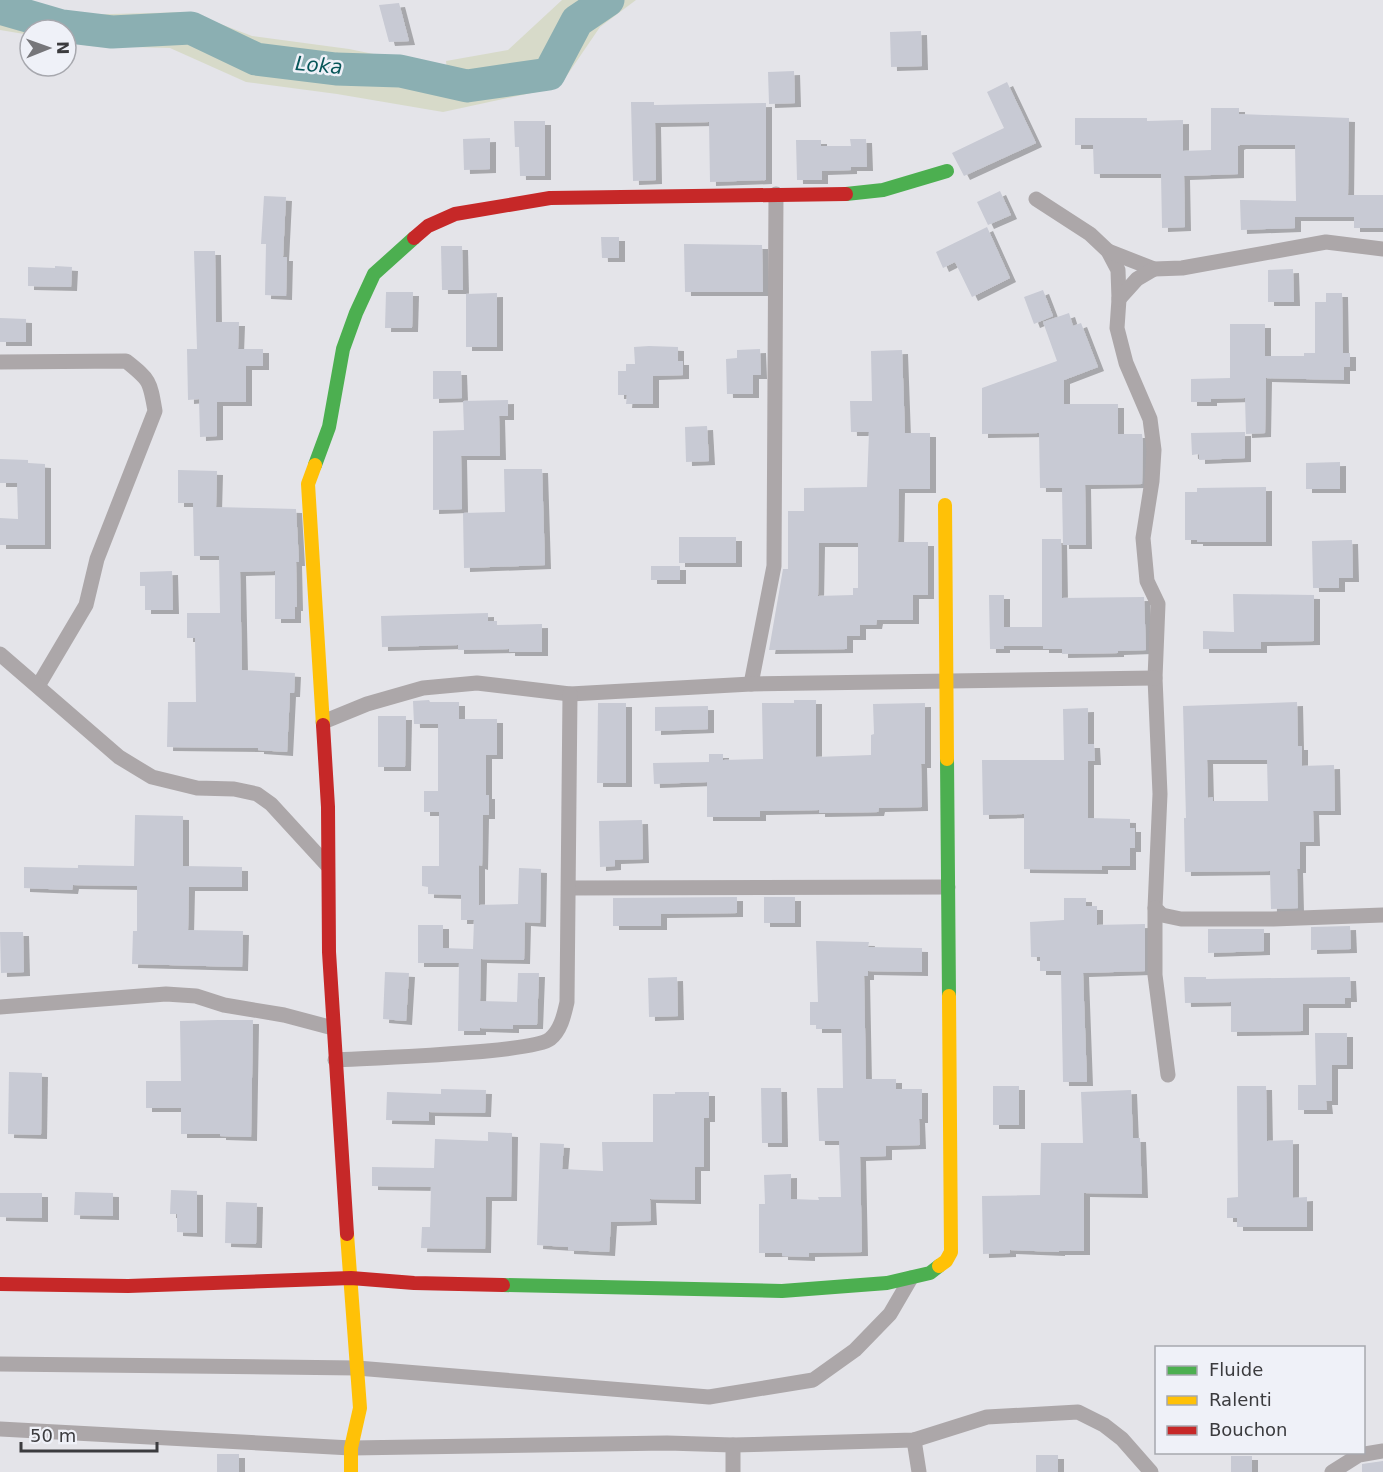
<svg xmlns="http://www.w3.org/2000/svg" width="1383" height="1472" viewBox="0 0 1383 1472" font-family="'DejaVu Sans',sans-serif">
<defs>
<filter id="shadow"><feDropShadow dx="6" dy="4" stdDeviation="0" flood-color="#0004"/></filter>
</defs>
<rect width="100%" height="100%" fill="#e4e4e9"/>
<!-- green -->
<path fill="#d7dac9" d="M0,0h22l51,15 116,-3 63,24 97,13 98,20 -1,-8 62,-11 54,-50h74l-36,27 -41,60 -116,25 -106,-18 -91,-12 -76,-34 -79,-2 -25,-4v-12h-36v5l-30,-5z"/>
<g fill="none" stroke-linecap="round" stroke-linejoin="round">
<!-- river -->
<path stroke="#8bafb2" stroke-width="33" d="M0,8l62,18 50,6 79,-4 65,31 80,10 64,2 67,15 82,-12 28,-53 31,-21"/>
</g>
<!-- building -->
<g fill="#c8cad4" fill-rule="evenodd" filter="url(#shadow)">
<path d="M399,3l10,38 -20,1 -10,-37z"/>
<path d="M921,31l1,35 -31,1 -1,-35z"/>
<path d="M794,71l1,32 -26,1 -1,-32z"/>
<path d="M1007,82l29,61 -72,33 -12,-23 52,-25 -17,-36z"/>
<path d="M631,102h23v3l112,-2v77l-56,2 -1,-60 -54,1 1,57 -23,1z"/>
<path d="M1211,108h28v6l110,4 -1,77h35v33h-29v-11h-59v11l-54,2 -1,-30 56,1 -1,-56h-55l-2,1v28l-54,2 1,51 -23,1 -1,-54h-67l-1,-29h-18v-27h72v3l36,-1v31l28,-1z"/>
<path d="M514,121h31v55h-25l-1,-29h-4z"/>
<path d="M490,138v31l-26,1 -1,-31z"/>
<path d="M850,139h16l1,28h-16v3l-29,1v9h-25l-1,-40h25v6h30z"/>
<path d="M1000,191l11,24 -23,10 -11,-23z"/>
<path d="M264,196l22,1 -3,60h4l-1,39 -21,-1 1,-51h-5z"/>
<path d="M987,227l23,51 -38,19 -17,-35 -12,6 -7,-16z"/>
<path d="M601,237h18v21h-17z"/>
<path d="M684,244l78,1 1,47h-78z"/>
<path d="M441,246h21l1,44h-21z"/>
<path d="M194,251h21l1,71h23l-1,27h25v17h-17v36h-29v34l-17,1 -1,-38 -11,1 -1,-51h10z"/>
<path d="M55,266l17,1 -1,20 -43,-1v-19l27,1z"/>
<path d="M1293,269l1,33h-26v-32z"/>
<path d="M1043,290l10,26 -19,8 -10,-27z"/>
<path d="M386,292h27l-1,36h-27z"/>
<path d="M497,293v54h-31v-53z"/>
<path d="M1326,293h16l1,60h7v14h-6v13l-78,-2 -1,55 -19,1 -1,-36 -34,1v3h-20v-23l39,-1v-54h35v32h39v-3h11v-51h11z"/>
<path d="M1069,313l4,13 8,-3 17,44 -34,13v24h54v30h24l1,9 -1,41 -57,1 1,60h-23l-1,-57h-22l-1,-55 -57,1v-46l75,-27 -14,-39z"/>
<path d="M0,318l26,1v23h-26z"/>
<path d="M649,346l29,1v14h5v14l-30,1v28h-27l1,-9h-9v-24h8v-7h9l-1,-17z"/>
<path d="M760,349l1,26h-8v19h-26l-1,-35 11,-1v-8z"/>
<path d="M902,350l3,83h25v56h-31l-1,53h30v53h-15v25h-36l-1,5h-16v11h-13v13l-78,1 14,-81h5v-58h16v-23l63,-1 2,-55h-18l-1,-31h22l-1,-50zM819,543h39v45h-5v7l-35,1z"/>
<path d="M433,371h28l1,27 -29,1z"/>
<path d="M508,400v16h-9l1,40h-39l1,53 -29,1v-79l31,-1 -1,-29z"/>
<path d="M707,426l2,35 -23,1 -1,-35z"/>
<path d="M1245,432v26l-46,2v-6l-7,1 -1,-22z"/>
<path d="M0,459l28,1v3l17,1v81h-45v-27l18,1 -1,-36h-17z"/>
<path d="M1340,462v27h-34v-26z"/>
<path d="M504,469h38l3,96 -81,3 -1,-55 42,-1z"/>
<path d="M178,470l39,1 -1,36 80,2 3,53h-3l1,45h-2v12h-20v-48l-35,1 2,98 53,3 -1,20h-4l-3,59 -29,-2v-2l-91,-1 1,-45h28l-1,-64h-8v-25h33l-1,-57h-25l-1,-53h-15z"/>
<path d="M1266,487v55h-69v-2h-12v-48h12v-4z"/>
<rect x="679" y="537" width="57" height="26"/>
<path d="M1042,539h19l1,59 82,-1 2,53 -28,1v2l-56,1v-5h-19v-3h-39v3h-14l-1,-54h15v32h38z"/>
<path d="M1352,540l1,38h-14v10h-26l-1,-47z"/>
<rect x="651" y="566" width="29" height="14"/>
<path d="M172,571l1,39h-28v-24h-5v-14z"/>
<path d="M1233,594l81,1v46l-53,1v7h-58v-18l31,1z"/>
<path d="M488,613v8h9v4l45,-1v28h-33v-3l-51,1v-5l-76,2 -1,-31z"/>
<path d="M429,700l1,2h29v17h38v36h-11v40h3v20h-6l-1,51 -3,-1v40l39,-1 1,-36 22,1 -1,54 -15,-1 -1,38 -43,-1 -1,42 37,1 1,-29h21l-2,52h-24v4l-33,-1v3h-22l1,-68h-41v-38h25v23l30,1 1,-29h-13v-25l-33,-1v-7l-6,-1v-20h17v-54h-15v-21h14v-67h-24l-1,-23z"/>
<path d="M794,700h22v57l55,-2v-20l3,-1 -1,-30 52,-1v61h-4l1,43 -43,1 -1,4 -59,1v-3l-59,1v6h-53v-35l-53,2 -1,-21 56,-1v-8h14v6l40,-1 -1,-56h32z"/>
<path d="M1297,702l1,44h4v20l32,-1 1,46h-22l1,31h-14v27h-3l1,39 -27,1 -1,-38 -85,1 -1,-54h2l-3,-112zM1207,760h60l1,41h-55v-4l-5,1z"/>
<path d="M598,703h28v80h-29z"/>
<path d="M708,706v23l-53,2v-24z"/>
<path d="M1088,708v36h6l1,17h-7v57l42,1v9h5v20h-5v18h-28v4l-78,-1v-55l-41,1 -1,-55h82l-1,-51z"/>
<path d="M378,716h28l-1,51h-27z"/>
<path d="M135,815l48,1v50l59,1v20h-53l-1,43 55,1 -1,36 -110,-3 1,-33h4v-45l-64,-1 -1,5 -48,-2v-21l54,1v-3l56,1z"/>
<path d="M642,820l1,39 -28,1v6l-15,1 -1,-46z"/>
<path d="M737,897v16l-76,1v12h-48v-28z"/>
<rect x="764" y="897" width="31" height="26"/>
<path d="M1064,898h22v8h11v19l48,-1v47l-62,2 4,109h-24l-2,-111h-21v-14h-9l-1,-35 34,-2z"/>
<path d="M1350,926l1,23 -40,1v-23z"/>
<path d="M1208,929h56v22l-56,2z"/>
<path d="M0,932h23l1,40 -23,1z"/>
<path d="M816,941l53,1 -1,5 54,1v24l-54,-1v5h-4l2,103h30v10h26v30h-3l1,26 -34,1v10l-26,1 2,95 -53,1v4l-27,-1v-3h-23v-49h6l-1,-29 27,-1v25l28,1 -1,-3h23l-2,-56h-20l-2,-53h26l-1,-54 -1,-5h-25v-4h-6v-23h8z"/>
<path d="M385,972l24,1 -3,48 -23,-2z"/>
<path d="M677,977l1,39 -29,1 -1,-39z"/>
<path d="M1184,977h22v2l144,-2 1,21h-6v6h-42v27l-72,1v-30l-46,1z"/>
<path d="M218,1020h35l-2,117 -31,-1v-2h-39v-26h-35v-27h35l-1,-60z"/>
<path d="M1315,1033h32v32h-15v36h-6l1,9h-29v-25h18z"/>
<path d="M9,1072l33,1 -1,62 -33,-1z"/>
<rect x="993" y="1086" width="26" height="39"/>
<path d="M1237,1086h29l1,55 26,-1v58l14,-1v30h-70v-9h-10v-20l11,-1z"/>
<path d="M761,1088h20l1,55h-20z"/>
<path d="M441,1089l45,1 -1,23 -56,-1v9l-43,-1 1,-28 54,2z"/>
<path d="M1131,1090l2,48h7l2,56 -58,-1v58h-25v1l-49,-2v3l-27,1 -1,-58 58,-1 1,-52h42l-2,-51z"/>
<path d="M675,1092h34v26h-5v49h-9v33l-45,-1 1,22 -40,1 -2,30 -41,-2v-3l-31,-2 3,-102 24,1 -2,25 41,2 -1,-29h51v-48h22z"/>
<path d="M488,1132l24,1 -1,64h-25l-1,52 -64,-1 1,-21h8l1,-40 -59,-1v-19l62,1 1,-29 53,2z"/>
<path d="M171,1190l26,1v42l-20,-1v-18h-7z"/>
<path d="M75,1192l38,1v23l-39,-1z"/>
<path d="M0,1193h42v25l-42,-1z"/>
<path d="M226,1202l31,1 -1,41 -31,-1z"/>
<rect x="217" y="1454" width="22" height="18"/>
<rect x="1036" y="1455" width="22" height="17"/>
<rect x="1231" y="1456" width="21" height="16"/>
<path d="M1383,1461v11h-21v-8z"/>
</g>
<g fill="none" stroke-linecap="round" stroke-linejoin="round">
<!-- street -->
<g stroke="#aca7a9" stroke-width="15">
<path d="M1036,199l54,35 18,17 10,19 1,29 -2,29 9,35 24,56 4,31 -2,31 -9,57 4,43 11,23 -3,74 5,116 -5,114 7,7 19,4h92l110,-4"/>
<path d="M1108,251l46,18 28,-1 144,-26 57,7"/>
<path d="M1119,299l18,-20 17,-10"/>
<path d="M0,362l126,-1c24,19 24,20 29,50l-58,148 -11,46 -48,81"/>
<path d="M0,654l119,103 33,20 45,11 37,1 23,5 14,10 56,61"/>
<path d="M751,684l23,-118 2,-372"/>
<path d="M323,722l44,-18 56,-16 54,-5 93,11 181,-10 404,-6"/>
<path d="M569,888l379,-1"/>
<path d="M1155,908v67l13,100"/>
<path d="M0,1007l166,-13 30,2 28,9 60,10 49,13"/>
<path d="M335,1060c32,-2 198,-7 215,-21 11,-9 14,-24 17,-37l3,-308"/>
<path d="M0,1364l357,4 352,29 104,-17 42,-30 35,-36 21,-36"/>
<path d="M0,1429l351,19 316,-5 66,2 181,-5 73,-23 91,-5 26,13 18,14 29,33"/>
<path d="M914,1440l5,32"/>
<path d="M733,1472v-27"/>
<path d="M1332,1472l27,-17 24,-4"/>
</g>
<!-- fast -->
<g stroke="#4caf50" stroke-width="14">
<path d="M846,194l37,-4 64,-19"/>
<path d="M315,465l14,-38 14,-78 13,-36 18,-39 40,-36"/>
<path d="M947,759l2,237"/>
<path d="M503,1285l279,6 105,-8 43,-10 9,-7"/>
</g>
<!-- slow -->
<g stroke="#ffc107" stroke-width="14">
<path d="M315,465l-7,19 15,241"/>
<path d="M945,505l2,254"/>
<path d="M347,1234l13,174 -9,40v24"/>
<path d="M939,1266l7,-5 5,-9 -2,-256"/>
</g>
<!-- jam -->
<g stroke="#c62828" stroke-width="14">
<path d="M414,238l14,-12 27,-12 95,-16 296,-4"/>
<path d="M323,725l5,82 1,145 18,282"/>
<path d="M0,1284l128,2 223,-8 63,5 89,2"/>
</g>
</g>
<g text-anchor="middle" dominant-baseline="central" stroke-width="5" stroke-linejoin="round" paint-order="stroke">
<!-- water labels -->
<g font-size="20" font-style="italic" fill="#075659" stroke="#eff1f8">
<text transform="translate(319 65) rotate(5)">Loka</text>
</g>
</g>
<!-- legend -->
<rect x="1155" y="1346" width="210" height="108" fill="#eff1f8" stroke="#a7a8ae" stroke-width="1.5"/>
<rect x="1167" y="1366" width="30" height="9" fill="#4caf50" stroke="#a7a8ae" stroke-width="1.5"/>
<text x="1209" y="1376" font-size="18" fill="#3b3b3e">Fluide</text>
<rect x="1167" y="1396" width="30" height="9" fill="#ffc107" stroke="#a7a8ae" stroke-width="1.5"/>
<text x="1209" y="1406" font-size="18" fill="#3b3b3e">Ralenti</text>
<rect x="1167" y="1426" width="30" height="9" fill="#c62828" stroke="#a7a8ae" stroke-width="1.5"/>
<text x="1209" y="1436" font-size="18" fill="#3b3b3e">Bouchon</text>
<!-- north arrow -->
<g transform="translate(48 48) rotate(89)"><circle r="28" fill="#eff1f8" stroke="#a7a8ae" stroke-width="1.5"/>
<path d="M0-4.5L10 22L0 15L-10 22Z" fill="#76767a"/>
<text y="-9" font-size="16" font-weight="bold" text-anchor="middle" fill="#3b3b3e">N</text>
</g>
<!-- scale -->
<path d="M21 1442v9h136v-9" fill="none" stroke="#3b3b3e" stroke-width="3"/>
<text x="30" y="1442" font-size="18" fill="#3b3b3e" stroke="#eff1f8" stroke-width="4.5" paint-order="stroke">50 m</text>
</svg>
